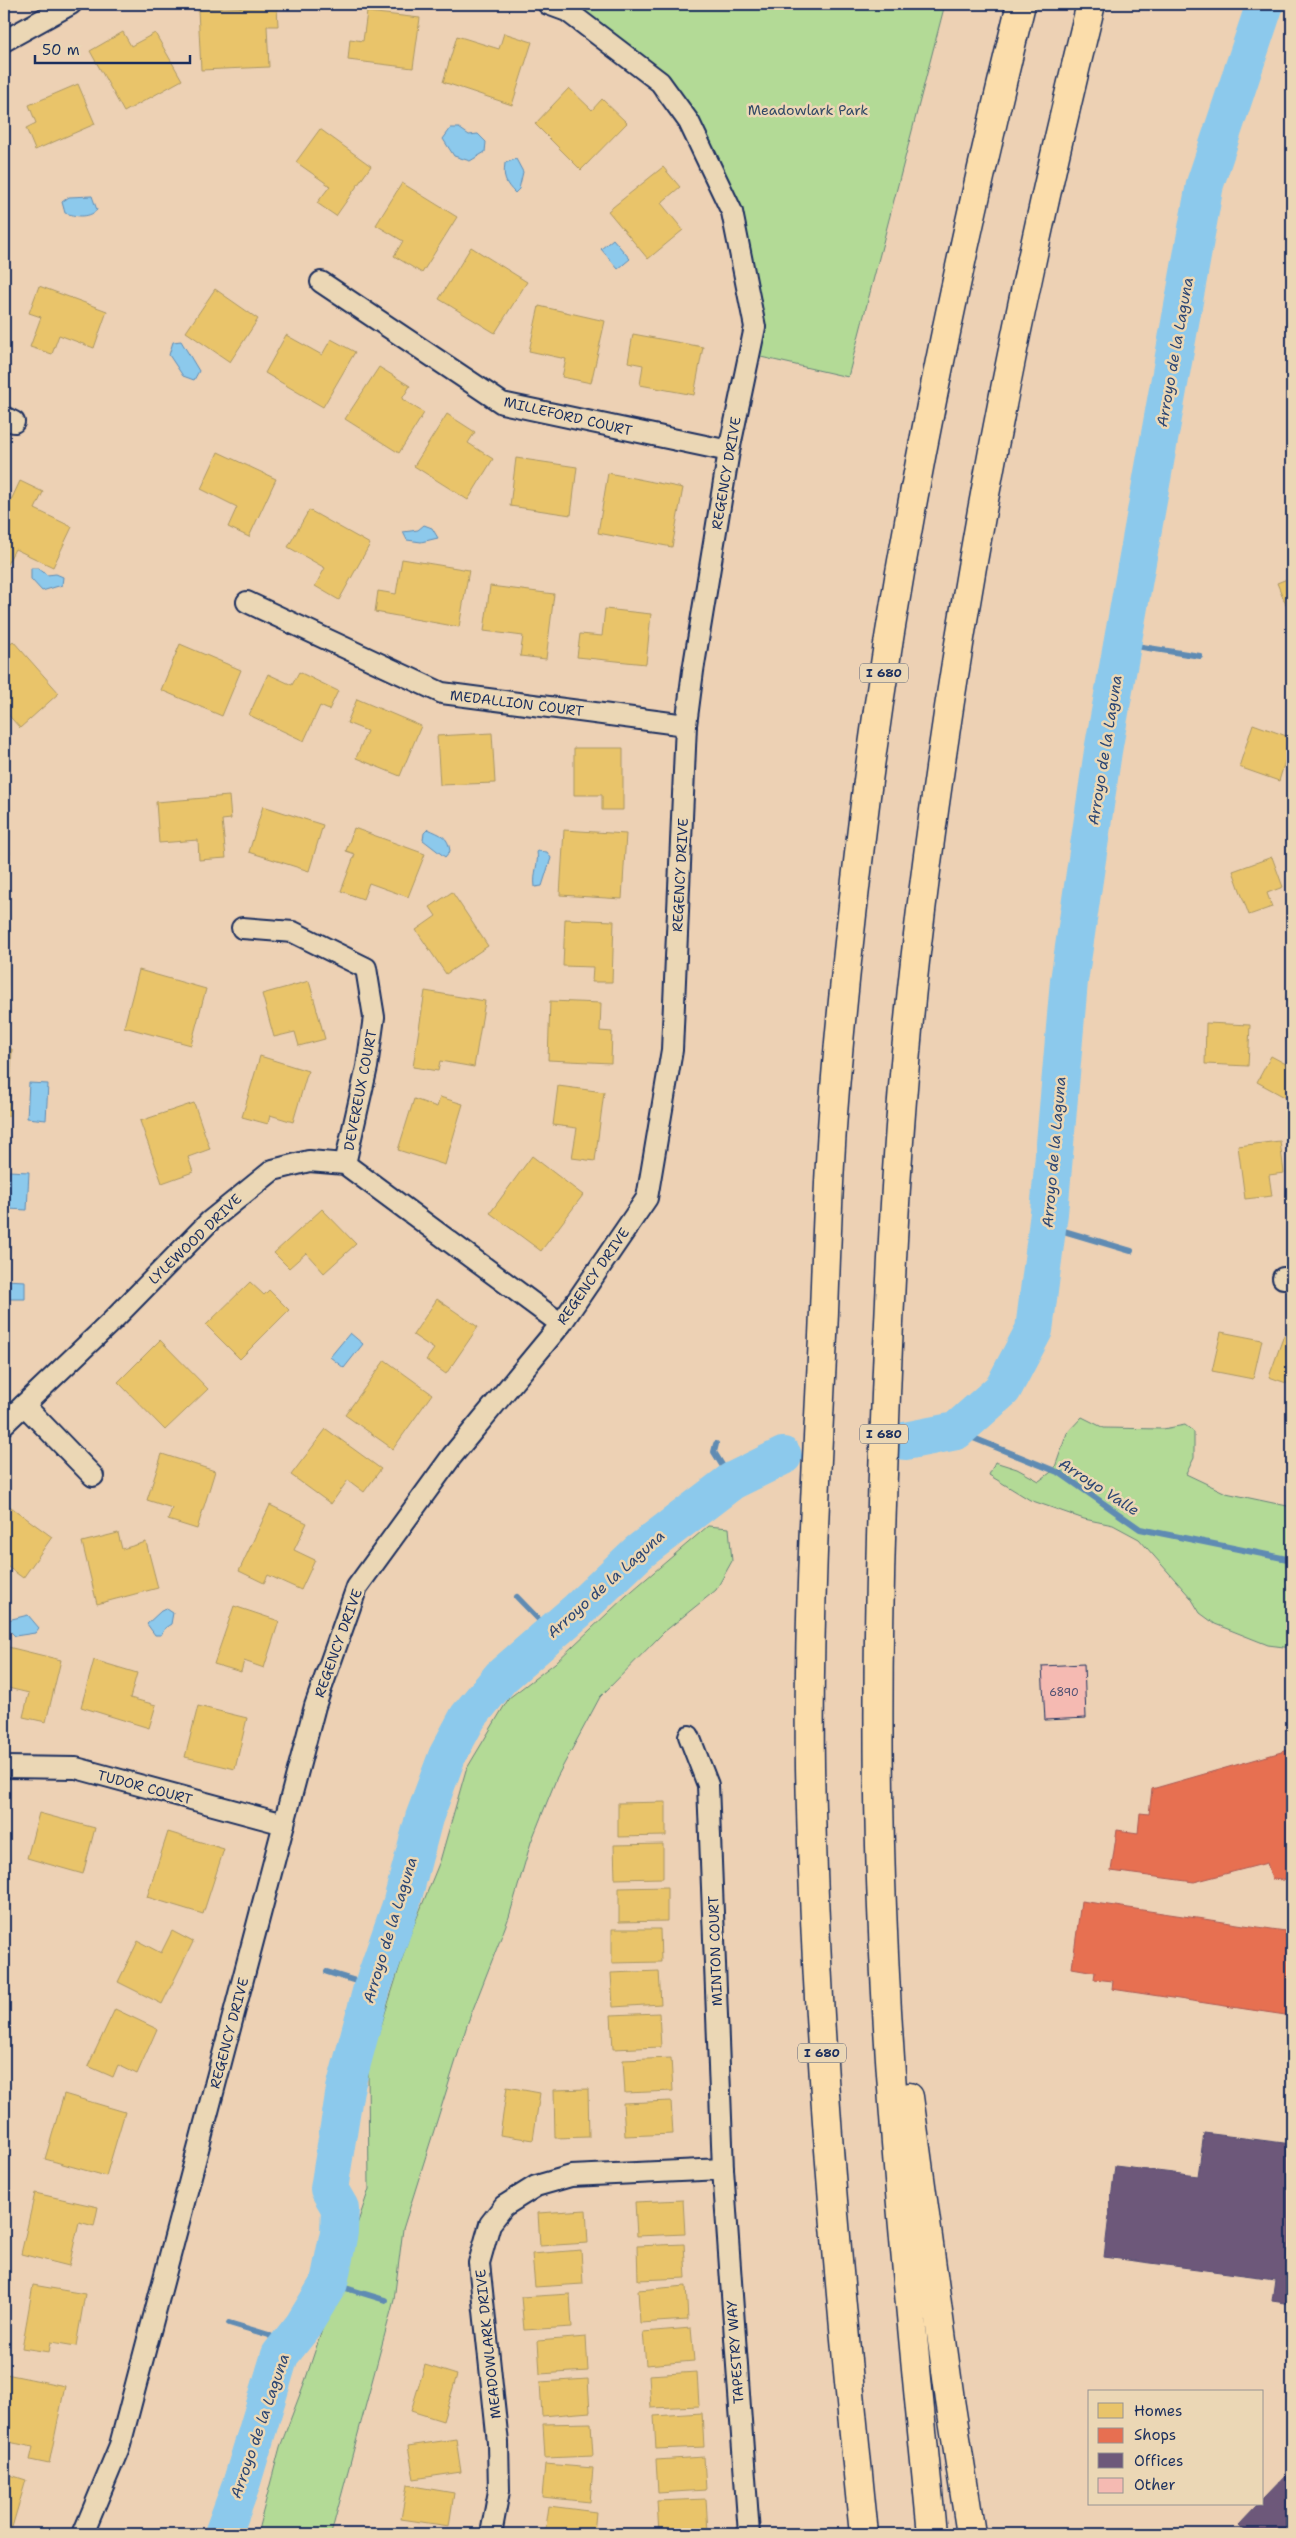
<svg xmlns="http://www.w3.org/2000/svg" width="1296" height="2538" viewBox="0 0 1296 2538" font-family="'Shantell Sans',sans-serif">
<rect width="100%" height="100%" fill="#edd1b4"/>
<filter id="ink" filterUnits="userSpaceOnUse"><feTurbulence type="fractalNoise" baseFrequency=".02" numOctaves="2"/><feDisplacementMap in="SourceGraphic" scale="10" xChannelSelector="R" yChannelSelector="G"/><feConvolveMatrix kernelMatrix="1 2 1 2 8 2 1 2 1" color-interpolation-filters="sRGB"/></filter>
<g filter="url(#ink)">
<!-- green -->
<g fill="#b3da96" stroke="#67847a">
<path d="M533,4h412l-97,373 -96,-22 -7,-112 -85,-154 -99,-74z"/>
<path d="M1082,1417l22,11 59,1 22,-4 9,7v26l-8,16 40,19 66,14v141l-24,-3 -53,-21 -15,-11 -9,-15 -52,-59 -26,-14 -29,-6 -54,-19 -41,-25 6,-13 22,7 22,12 15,-11 13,-37z"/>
<path d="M708,1526l21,2 3,33 -16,29 -52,42 -64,65 -43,80 -26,65 -22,75 -41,105 -65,207 -9,71 -63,234h-74l23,-87 25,-66 64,-192 -1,-122 41,-130 31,-76 26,-91 43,-72 46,-35 71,-67z"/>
</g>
<!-- water -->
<g fill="#8cc9ec" stroke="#5f8bb3">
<path d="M451,128h8l10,7 9,-1 8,8 -1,10 -15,9 -16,-5 -11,-17z"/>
<path d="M516,159l7,13 -4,17 -4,4c-10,-10 -12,-15 -10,-30z"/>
<path d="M92,196l5,14c-9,9 -22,6 -32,3l-3,-11 7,-5z"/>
<path d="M613,239l17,20 -12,10 -17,-20z"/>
<path d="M181,341l18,30 -5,9 -11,-4 -14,-21 4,-13z"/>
<path d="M424,525l8,3 6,10 -17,4 -14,-2 -4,-8 15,-2z"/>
<path d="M31,568h7l9,7 9,-1 7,3 -1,8 -20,6 -11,-12z"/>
<path d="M428,829c13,6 20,7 22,22l-5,6 -22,-17 1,-7z"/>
<path d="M537,851l10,1 4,6 -9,28 -7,1c-2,-14 4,-23 2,-36z"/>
<path d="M29,1083l19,1 -2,36 -19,-2z"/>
<path d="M9,1171l20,1 -2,38 -20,-1z"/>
<path d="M4,1280l21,1v18h-21z"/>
<path d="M350,1333l13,11 -19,24 -14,-11z"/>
<path d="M167,1609l6,4 -2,11 -6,4 -4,7h-6l-8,-11 14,-13z"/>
<path d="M28,1615l11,13 -4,5 -20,3 -7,-7v-9z"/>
</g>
<!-- homes -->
<g fill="#e9c46a" stroke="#ab9766">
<path d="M277,6l1,20h-11l2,41 -68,3 -3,-61z"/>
<path d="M367,12l53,6 -7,50 -65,-8 2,-21 13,2z"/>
<path d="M123,32l8,14 24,-13 27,47 -58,32 -34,-61z"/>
<path d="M504,33l28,9 -20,63 -69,-23 14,-46 42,13z"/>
<path d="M78,84l17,40 -60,26 -9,-22 10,-5 -7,-18z"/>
<path d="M569,88l23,22 10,-11 25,24 -46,47 -46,-46z"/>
<path d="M320,129l51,37 -35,50 -19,-13 13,-17 -34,-24z"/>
<path d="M663,167l17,20 -19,16 22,27 -35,29 -40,-48z"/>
<path d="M402,183l55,34 -35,56 -28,-17 9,-15 -27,-16z"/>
<path d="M471,247l56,35 -32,51 -56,-34z"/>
<path d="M39,286l68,25 -13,37 -35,-13 -7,19 -22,-7 11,-30 -12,-4z"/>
<path d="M215,289l43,30 -28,43 -44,-30z"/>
<path d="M539,306l66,15 -14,62 -29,-6 4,-18 -37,-8z"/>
<path d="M633,334l70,13 -9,48 -54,-10 3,-20 -15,-3z"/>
<path d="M286,335l36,20 9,-16 24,13 -32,55 -58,-34z"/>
<path d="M379,367l31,19 -8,13 22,14 -25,40 -54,-34z"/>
<path d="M447,414l28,18 -7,11 25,16 -25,41 -54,-34z"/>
<path d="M218,452l58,27 -27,58 -21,-10 9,-20 -36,-18z"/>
<path d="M516,458l61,9 -6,48 -61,-9z"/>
<path d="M608,473l75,15 -11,59 -74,-14z"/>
<path d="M20,481l23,11 -8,17 37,18 -19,40 -38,-18 -11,21v-55z"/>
<path d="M309,510l61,34 -31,56 -24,-14 10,-18 -37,-21z"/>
<path d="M402,559l67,11 -10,57 -84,-15 3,-21 18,3z"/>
<path d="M1292,577v42l-15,-36z"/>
<path d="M490,586l64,8 -8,65 -26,-3 3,-20 -39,-5z"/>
<path d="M605,609l46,5 -5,50 -69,-7 3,-23 22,2z"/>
<path d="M13,641l46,52 -39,35 -16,-18v-61z"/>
<path d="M180,644l61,26 -19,46 -61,-26z"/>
<path d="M299,672l39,19 -9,19 -9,-4 -16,35 -55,-26 19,-41 24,11z"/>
<path d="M357,699l64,27 -21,50 -44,-18 11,-27 -20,-8z"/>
<path d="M1253,724l39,14 -13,43 -40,-14z"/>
<path d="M492,733l3,50 -55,2 -3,-49z"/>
<path d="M574,748h49v62h-21v-15h-28z"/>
<path d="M229,796l2,23 -9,1 4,38 -27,2 -1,-20 -39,3 -3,-41z"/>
<path d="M263,806l60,19 -14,46 -60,-19z"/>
<path d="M4,809h2l4,45 -6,1z"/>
<path d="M354,828l71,26 -17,43 -39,-14 -6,16 -22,-8 14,-37 -9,-3z"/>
<path d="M564,830l62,4 -4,65 -62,-4z"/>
<path d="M1272,857l11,30 -16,6 5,14 -23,8 -16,-44z"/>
<path d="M452,892l36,54 -42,28 -30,-44 20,-14 -6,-9z"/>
<path d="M565,919l49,2 -2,61h-20l1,-15 -30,-1z"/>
<path d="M4,952l4,1 -2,53h-2z"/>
<path d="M139,970l67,19 -15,56 -67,-18z"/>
<path d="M309,981l16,58 -26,7 -4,-14 -21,5 -12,-43z"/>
<path d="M425,991l60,10 -11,66 -34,-6 -2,10 -25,-4z"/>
<path d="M550,1001l51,2 -1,28 12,1 -1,31 -63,-3z"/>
<path d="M1206,1023l44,2 -2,41 -43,-2z"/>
<path d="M4,1049h8l-3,67h-5z"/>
<path d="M1292,1051v50l-35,-19 14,-26 15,8z"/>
<path d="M260,1056l48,15 -15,51 -23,-7 -2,9 -26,-7z"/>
<path d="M558,1086l46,6 -9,69 -23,-3 5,-30 -24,-3z"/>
<path d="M440,1097l23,7 -18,61 -47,-15 16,-51 23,8z"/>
<path d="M194,1103l16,46 -22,8 5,15 -31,11 -22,-62z"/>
<path d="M1280,1141l4,32 -15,2 3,21 -27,3 -7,-53z"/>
<path d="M532,1156l51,39 -42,56 -51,-38z"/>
<path d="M322,1209l34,35 -32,29 -18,-20 -17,15 -15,-15z"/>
<path d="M250,1282l14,13 5,-5 20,20 -49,49 -34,-34z"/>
<path d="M437,1299l41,28 -32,47 -20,-14 8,-11 -21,-14z"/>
<path d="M1221,1332l41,8 -9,39 -41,-8z"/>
<path d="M1284,1335l8,2v48l-23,-8z"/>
<path d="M160,1340l48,49 -43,41 -47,-48z"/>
<path d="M385,1360l47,34 -39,55 -48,-34z"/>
<path d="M326,1429l55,40 -17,23 -16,-12 -17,24 -40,-29z"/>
<path d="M162,1454l53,17 -18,58 -29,-9 4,-12 -25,-8z"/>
<path d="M4,1502l48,35 -29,41 -19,-14z"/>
<path d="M270,1505l37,18 -13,27 21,10 -14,30 -33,-15 -4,8 -25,-12z"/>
<path d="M118,1533l4,16 24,-7 12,46 -61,16 -15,-62z"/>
<path d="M234,1606l45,15 -15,47 -20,-7 -3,11 -27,-8z"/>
<path d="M4,1646l57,14 -15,62 -23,-5 6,-24 -25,-6z"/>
<path d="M94,1660l43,13 -7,25 26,7 -7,23 -68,-21z"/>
<path d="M198,1706l49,12 -12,51 -50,-12z"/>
<path d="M666,1802v34l-48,1v-34z"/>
<path d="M39,1813l56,15 -12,46 -56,-16z"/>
<path d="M168,1832l56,17 -21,65 -56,-17z"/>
<path d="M663,1844v34l-48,1 -1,-34z"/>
<path d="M667,1887v34l-48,1v-34z"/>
<path d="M612,1929h48l1,33 -49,1z"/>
<path d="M172,1931l21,11 -31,62 -44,-22 20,-41 23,12z"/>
<path d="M659,1971l2,33 -48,3 -2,-34z"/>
<path d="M115,2009l42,20 -20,45 -19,-9 -5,12 -25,-11z"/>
<path d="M659,2013l2,34 -48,2 -2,-34z"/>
<path d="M671,2058l2,33 -48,2 -2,-33z"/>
<path d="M507,2087l33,6 -7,47 -33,-5z"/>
<path d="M588,2089l1,48 -34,1 -1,-48z"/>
<path d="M64,2094l61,18 -19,64 -61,-17z"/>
<path d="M671,2101l2,33 -48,2 -2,-33z"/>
<path d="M35,2193l63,14 -4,19 -15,-4 -10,44 -48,-12z"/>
<path d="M683,2200l2,34 -48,2 -2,-34z"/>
<path d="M586,2210l2,33 -48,3 -2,-33z"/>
<path d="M684,2244l2,34 -48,2 -1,-34z"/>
<path d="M581,2250l2,34 -48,3 -3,-33z"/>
<path d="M33,2285l52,9 -9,52 -25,-4 -2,10 -27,-4z"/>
<path d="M686,2286l2,34 -48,3 -2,-33z"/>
<path d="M570,2294l2,33 -48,3 -3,-33z"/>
<path d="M691,2328l3,33 -48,4 -3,-33z"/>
<path d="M586,2337l2,34 -48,3 -2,-33z"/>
<path d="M425,2365l32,10 -14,46 -32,-10z"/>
<path d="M697,2372l2,34 -48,2 -2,-33z"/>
<path d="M6,2374l59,12 -16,78 -19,-4 3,-13 -29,-6v-54z"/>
<path d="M588,2379l2,33 -48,4 -2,-34z"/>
<path d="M702,2413l2,34 -48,2 -2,-33z"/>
<path d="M591,2423l2,33 -48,2 -2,-34z"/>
<path d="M456,2439l5,33 -47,7 -6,-33z"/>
<path d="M704,2457l2,33 -48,3 -2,-33z"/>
<path d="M545,2464l48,4 -3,34 -48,-5z"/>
<path d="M4,2473l22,7 -16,54h-6z"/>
<path d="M407,2485l47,8 -5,33 -48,-7z"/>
<path d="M706,2499l2,33 -49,2 -2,-33z"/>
<path d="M549,2506l47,6 -2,22h-49z"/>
<path d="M407,2527l46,7h-48z"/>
</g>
<!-- shops -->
<g fill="#e76f51" stroke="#aa5c55">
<path d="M1292,1749v132l-20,-2 -5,-16 -73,19 -83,-11 6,-41 21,3 2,-20 9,1 3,-25z"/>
<path d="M1081,1901l211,31v84l-180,-27 1,-8 -19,-2 1,-7 -23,-4z"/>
</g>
<!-- offices -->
<g fill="#6d597a" stroke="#544c72">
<path d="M1204,2133l88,11v160l-20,-3 3,-22 -171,-22 11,-91 83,10z"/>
<path d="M1292,2469v65h-43l-10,-9 20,-21h3v-4z"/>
</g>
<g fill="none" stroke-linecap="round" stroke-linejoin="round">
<!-- stream -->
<g stroke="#5f8bb3" stroke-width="6">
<path d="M1123,644l77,12"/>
<path d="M1047,1226l84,25"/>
<path d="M956,1431l104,42 80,56 152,31"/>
<path d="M716,1444l-2,8 18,29"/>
<path d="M517,1597l35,36"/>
<path d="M327,1972l45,14"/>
<path d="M329,2283l56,17"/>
<path d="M229,2323l40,12 16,14"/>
</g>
<!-- river -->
<g stroke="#8cc9ec" stroke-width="38">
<path d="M905,1441l51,-10 47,-42 31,-59 15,-117 20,-232 34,-230 102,-567 60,-180"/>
<path d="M223,2534l18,-49 39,-130 23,-29 26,-43 10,-51 1,-24 -11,-19 16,-100 27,-101 29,-83 23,-87 23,-62 21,-39 33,-40 77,-67 61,-58 93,-71 51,-25"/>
</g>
</g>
<!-- building -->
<path fill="#f5bab2" stroke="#1b2f5e" d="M1084,1664l2,54 -41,2 -3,-54z"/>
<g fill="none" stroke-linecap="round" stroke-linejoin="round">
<defs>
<g id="street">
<path d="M4,41l67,-37"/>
<path d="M321,282l181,121 227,48"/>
<path d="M4,417l10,5"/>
<path d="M247,602l195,91 244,32"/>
<path d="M242,928l51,4 73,36 8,49 -7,50 -22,97"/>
<path d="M1283,1278h9"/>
<path d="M24,1405l69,71"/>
<path d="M4,1424l108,-103 98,-100 63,-51 36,-9 36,3 216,160"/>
<path d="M689,1736l19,49 15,384 26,365"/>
<path d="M4,1767l72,1 208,56"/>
<path d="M83,2534l37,-89 195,-739 42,-119 95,-131 109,-132 86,-126 25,-148 14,-325 7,-54 36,-220 26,-124 -23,-115 -43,-90 -29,-40 -93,-71 -19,-7"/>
<path d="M491,2534l8,-43 -1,-48 -19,-180 11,-39 14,-18 32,-20 35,-10 152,-7"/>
</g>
<g id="highway">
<path d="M909,2097l41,303 21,134"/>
<path d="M864,2534c-26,-255 -49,-510 -54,-767 -2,-136 5,-273 12,-409 4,-81 5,-163 11,-244 8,-106 20,-213 33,-318 35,-268 91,-531 155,-792"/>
<path d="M932,2534c-20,-208 -42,-416 -50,-626 -6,-153 -4,-308 2,-461 6,-162 13,-325 31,-486 37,-323 98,-642 176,-957"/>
</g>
</defs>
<!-- street casing -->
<use href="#street" stroke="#1b2f5e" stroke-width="24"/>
<!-- highway casing -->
<use href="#highway" stroke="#1b2f5e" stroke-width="31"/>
<!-- street -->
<use href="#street" stroke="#ebd7b5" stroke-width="20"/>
<!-- highway -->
<use href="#highway" stroke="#fbddab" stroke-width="28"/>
</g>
</g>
<g text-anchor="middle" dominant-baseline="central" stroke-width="5" stroke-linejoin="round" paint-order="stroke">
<!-- number labels -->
<g font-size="11" fill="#525273">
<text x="1064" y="1692">6890</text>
</g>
<!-- shield labels -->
<g fill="#ebd7b5" stroke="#596178" stroke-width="1">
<rect x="860" y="663.5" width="48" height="19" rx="4"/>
<rect x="860" y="1424.5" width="48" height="19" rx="4"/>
<rect x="798" y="2043.5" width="48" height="19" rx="4"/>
</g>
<g font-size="12" font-weight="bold" fill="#1b2f5e">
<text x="884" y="673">I 680</text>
<text x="884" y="1434">I 680</text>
<text x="822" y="2053">I 680</text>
</g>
<!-- park labels -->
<g font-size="14" fill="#324966" stroke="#ebd7b5">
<text x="808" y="110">Meadowlark Park</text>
</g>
<!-- street labels -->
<g font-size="14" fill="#1b2f5e" stroke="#ebd7b5">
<text transform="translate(568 416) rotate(13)">MILLEFORD COURT</text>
<text transform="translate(726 473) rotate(-80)">REGENCY DRIVE</text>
<text transform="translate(517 703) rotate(7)">MEDALLION COURT</text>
<text transform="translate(680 875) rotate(-87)">REGENCY DRIVE</text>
<text transform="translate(360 1090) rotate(-79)">DEVEREUX COURT</text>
<text transform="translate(195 1239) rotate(-44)">LYLEWOOD DRIVE</text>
<text transform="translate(593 1276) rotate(-55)">REGENCY DRIVE</text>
<text transform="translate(338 1643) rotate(-70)">REGENCY DRIVE</text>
<text transform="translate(145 1787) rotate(15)">TUDOR COURT</text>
<text transform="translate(715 1951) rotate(-92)">MINTON COURT</text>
<text transform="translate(229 2033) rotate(-75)">REGENCY DRIVE</text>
<text transform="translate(488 2344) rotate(-96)">MEADOWLARK DRIVE</text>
<text transform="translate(735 2352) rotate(-94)">TAPESTRY WAY</text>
</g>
<!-- water labels -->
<g font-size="15" font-style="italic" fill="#2c4673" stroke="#ebd7b5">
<text transform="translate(1175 352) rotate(-80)">Arroyo de la Laguna</text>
<text transform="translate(1105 750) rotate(-81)">Arroyo de la Laguna</text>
<text transform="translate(1054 1152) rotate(-85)">Arroyo de la Laguna</text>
<text transform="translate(1099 1487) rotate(33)">Arroyo Valle</text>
<text transform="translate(606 1584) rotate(-42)">Arroyo de la Laguna</text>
<text transform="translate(390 1930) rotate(-73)">Arroyo de la Laguna</text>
<text transform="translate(260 2426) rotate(-71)">Arroyo de la Laguna</text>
</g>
</g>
<!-- margin -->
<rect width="1296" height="2538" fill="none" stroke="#ebd7b5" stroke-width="20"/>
<rect x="10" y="10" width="1276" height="2518" fill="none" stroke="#1b2f5e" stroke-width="2" filter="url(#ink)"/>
<!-- legend -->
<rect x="1088" y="2390" width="175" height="115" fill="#ebd7b5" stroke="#989492"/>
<rect x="1098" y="2403" width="25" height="15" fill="#e9c46a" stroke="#989492"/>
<text x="1134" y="2416" font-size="15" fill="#1b2f5e">Homes</text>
<rect x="1098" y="2428" width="25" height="15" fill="#e76f51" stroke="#989492"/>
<text x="1134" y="2440" font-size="15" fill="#1b2f5e">Shops</text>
<rect x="1098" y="2453" width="25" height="15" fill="#6d597a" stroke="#989492"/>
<text x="1134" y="2466" font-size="15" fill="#1b2f5e">Offices</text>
<rect x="1098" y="2478" width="25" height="15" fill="#f5bab2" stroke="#989492"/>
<text x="1134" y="2490" font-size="15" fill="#1b2f5e">Other</text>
<!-- scale -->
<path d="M35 55v8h155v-8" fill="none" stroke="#1b2f5e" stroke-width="2.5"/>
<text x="42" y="55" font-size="15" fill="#1b2f5e" stroke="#ebd7b5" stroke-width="4" paint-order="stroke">50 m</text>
</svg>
